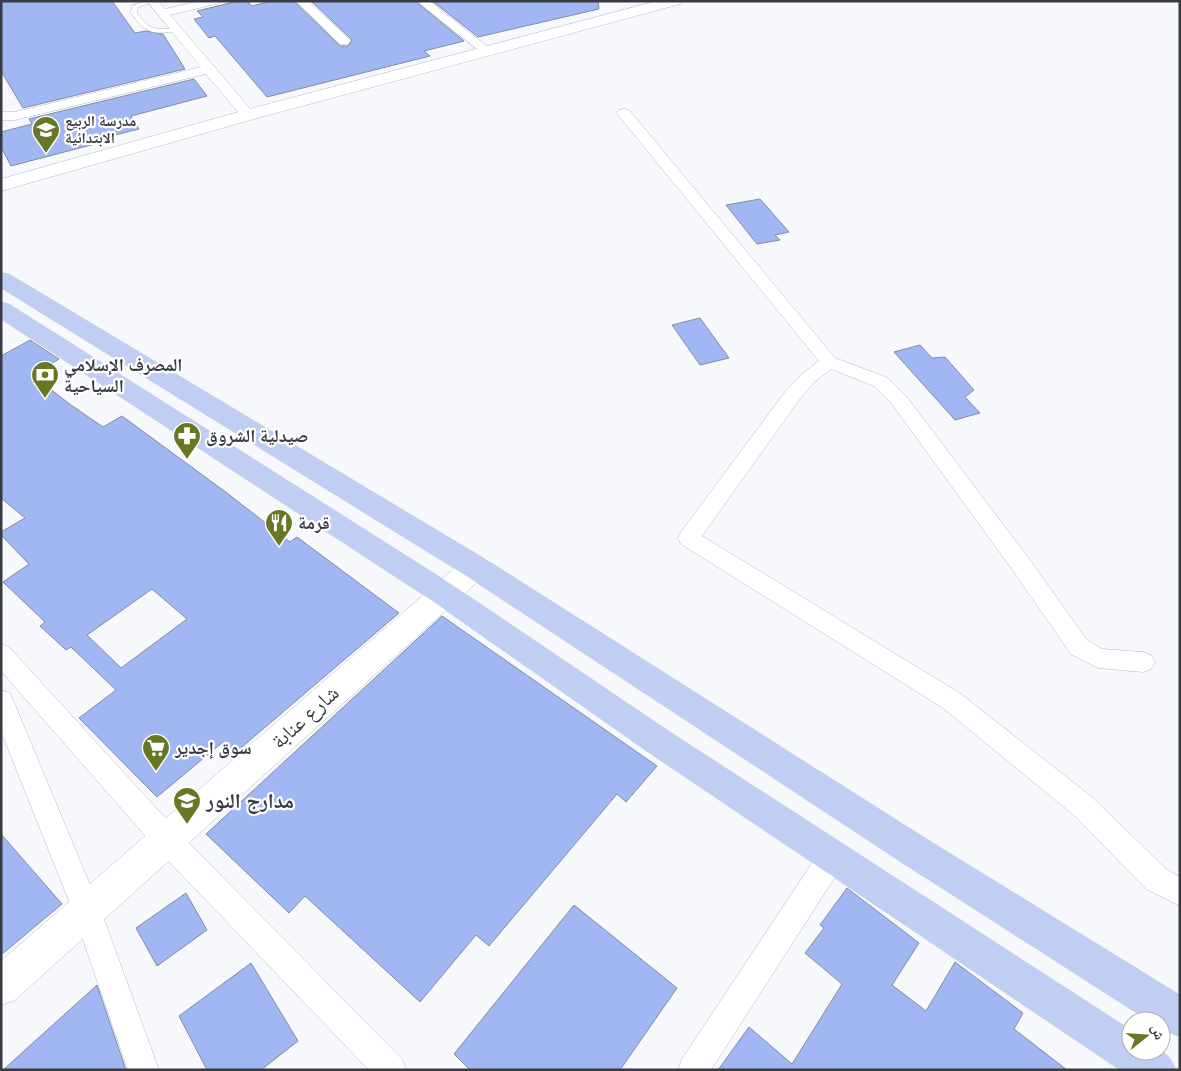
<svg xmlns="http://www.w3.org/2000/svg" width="1181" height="1071" viewBox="0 0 1181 1071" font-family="Karla,'Noto Naskh Arabic',sans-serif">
<rect width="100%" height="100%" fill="#f7f8fc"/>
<!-- building -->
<g fill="#a0b7f4" stroke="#858c9c" fill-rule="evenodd">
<path d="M1,1h111l23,32 11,-2 17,3 22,35 -162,39 -22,-37z"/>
<path d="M238,1h9l5,5 20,-5h22l46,45h8l4,-6 -41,-39h104l49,40 -40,10 6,5 -163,41 -52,-61 -6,2 -15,-19 9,-2 -6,-6z"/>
<path d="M432,1h166l1,8 -121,28z"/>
<path d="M194,79l13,17 -76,20 8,13 -28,7 3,3 -103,27 -10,-19v-15l31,-8 -3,-5z"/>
<path d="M760,199l29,33 -14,3 5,5 -23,4 -31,-39z"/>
<path d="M700,318l29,40 -29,7 -28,-40z"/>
<path d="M30,340l29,19 -27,16 39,30 32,22 19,-11 105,77 63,49 7,-5 102,76 -164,140 -12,-11 -66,55 -78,-79 37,-28 -45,-43 -5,3 -26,-24 5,-4 -42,-40 26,-18 -28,-29v-3l24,-14 -24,-20v-142zM152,589l35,30 -66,49 -34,-33z"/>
<path d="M920,345l12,13 13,-1 29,33 -9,7 15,16 -25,7 -61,-68z"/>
<path d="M442,616l215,150 -31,36 -9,-8 -128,152 -13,-11 -56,67 -115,-106 -16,17 -83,-79z"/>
<path d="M1,834l61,70 -61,51z"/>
<path d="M847,888l72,55 -27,42 34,26 29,-49 68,51 -9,16 53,41h-349l31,-43 43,37 50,-80 -37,-31 19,-25 -4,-3z"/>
<path d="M186,893l21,37 -50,36 -21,-38z"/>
<path d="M574,905l103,83 -57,82h-150l-16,-16z"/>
<path d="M251,963l47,78 -37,29h-54l-28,-54z"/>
<path d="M97,985l29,85h-123z"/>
</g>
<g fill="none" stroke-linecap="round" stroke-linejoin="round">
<defs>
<path id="service" d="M145,1h10l-17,6 -1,6c12,17 18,17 38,15l2,1v2c-23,4 -33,2 -46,-18l1,-7z"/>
<g id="minor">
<path d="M147,1h11l7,8 35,-8h21l-1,2 -50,12 83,97 2,3 -2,3h-10l-37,-44 -191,46h-14v-8h14l186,-45z"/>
<path d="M296,1h12l40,37 2,3 -2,3h-8z"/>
<path d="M417,1h12l64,50 -2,3h-8z"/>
<path d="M624,109l5,1 206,248 53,20 18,18 124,164 57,80 15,9 41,3 8,3 4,7 -4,7 -8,3 -45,-4 -27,-14 -57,-82 -122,-168 -18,-18 -43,-17 -17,13 -15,18 -97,136 259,158 132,104 73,71 14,8v29l-34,-17 -71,-73 -132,-108 -262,-164 -3,-6 3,-6 104,-140 17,-18 17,-13 -200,-245 -2,-3 2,-3z"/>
<path d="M1,644l8,3 168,184 225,228 4,11h-37l-212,-221 -156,-178z"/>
<path d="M1,690l9,3 3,7 88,211 58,159h-31l-55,-159 -72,-180z"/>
<path d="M832,844l10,4 4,9 -4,9 -131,204h-33l4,-11 140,-211z"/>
</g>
<g id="tertiary">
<path d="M657,1h25l-2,3 -426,115 -253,72v-12l241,-68z"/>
<path d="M475,556l10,3 4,8 -4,8 -470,425 -14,5v-44l464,-402z"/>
</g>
<g id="primary">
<path d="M1,273l8,1 476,285 440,279 255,157v42l-19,-8v-8h-12l-248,-159 -436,-287 -464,-287z"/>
<path d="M1,302l8,2 445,282 216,146 461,298v21c25,0 34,-7 45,19h-56l-472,-318 -214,-150 -433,-283z"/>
</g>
</defs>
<!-- service casing -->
<use href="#service" stroke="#b3bacb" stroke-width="1"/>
<!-- minor casing -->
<use href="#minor" stroke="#b3bacb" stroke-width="1"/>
<!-- tertiary casing -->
<use href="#tertiary" stroke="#b3bacb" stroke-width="1"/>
<!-- primary casing -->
<use href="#primary" stroke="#d3d4d5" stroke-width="1"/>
<!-- service -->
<use href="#service" fill="#fff" fill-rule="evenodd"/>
<!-- minor -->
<use href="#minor" fill="#fff" fill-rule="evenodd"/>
<!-- tertiary -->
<use href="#tertiary" fill="#fff" fill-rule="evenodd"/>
<!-- primary -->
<use href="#primary" fill="#c0cef4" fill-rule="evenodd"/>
</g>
<!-- icons -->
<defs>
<symbol id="school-pin" viewBox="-11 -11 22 30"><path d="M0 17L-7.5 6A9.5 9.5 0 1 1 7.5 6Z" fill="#687724" stroke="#fff"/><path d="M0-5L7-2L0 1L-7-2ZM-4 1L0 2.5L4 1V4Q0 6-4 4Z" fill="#fff"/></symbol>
<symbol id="bank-pin" viewBox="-11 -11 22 30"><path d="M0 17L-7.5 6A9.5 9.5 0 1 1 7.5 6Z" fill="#687724" stroke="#fff"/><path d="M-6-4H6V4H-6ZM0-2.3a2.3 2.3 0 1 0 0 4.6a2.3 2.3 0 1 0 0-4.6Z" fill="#fff"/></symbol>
<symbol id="pharmacy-pin" viewBox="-11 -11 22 30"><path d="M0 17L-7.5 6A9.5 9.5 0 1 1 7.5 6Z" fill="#687724" stroke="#fff"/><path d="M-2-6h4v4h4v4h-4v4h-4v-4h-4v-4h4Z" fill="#fff"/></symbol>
<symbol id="restaurant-pin" viewBox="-11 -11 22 30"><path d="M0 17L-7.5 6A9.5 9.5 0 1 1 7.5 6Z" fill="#687724" stroke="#fff"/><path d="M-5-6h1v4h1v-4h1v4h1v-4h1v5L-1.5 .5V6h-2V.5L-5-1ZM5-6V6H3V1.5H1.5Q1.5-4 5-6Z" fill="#fff"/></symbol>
<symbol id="supermarket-pin" viewBox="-11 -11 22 30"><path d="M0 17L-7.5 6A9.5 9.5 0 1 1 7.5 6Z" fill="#687724" stroke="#fff"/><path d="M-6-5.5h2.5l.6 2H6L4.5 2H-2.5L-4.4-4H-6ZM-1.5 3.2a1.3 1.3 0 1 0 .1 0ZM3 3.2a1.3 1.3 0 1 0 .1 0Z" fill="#fff"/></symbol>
</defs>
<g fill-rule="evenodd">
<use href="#school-pin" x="30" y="114" width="32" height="43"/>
<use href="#bank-pin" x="29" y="359" width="32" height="43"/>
<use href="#pharmacy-pin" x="171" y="420" width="32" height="43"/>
<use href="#restaurant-pin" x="263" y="507" width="32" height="43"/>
<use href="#supermarket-pin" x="140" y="732" width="32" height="43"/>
<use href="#school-pin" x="171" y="785" width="32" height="43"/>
</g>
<g text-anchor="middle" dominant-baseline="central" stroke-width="4.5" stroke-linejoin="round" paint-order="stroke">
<!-- far-poi labels -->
<g font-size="15" font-weight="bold" fill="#383b42" stroke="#fff" text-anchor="start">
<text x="65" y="121">مدرسة الربيع<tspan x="65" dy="17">الابتدائية</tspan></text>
</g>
<!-- poi labels -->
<g font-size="18" font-weight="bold" fill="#383b42" stroke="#fff" text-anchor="start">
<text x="64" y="365">المصرف الإسلامي<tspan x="64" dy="21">السياحية</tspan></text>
<text x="206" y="436">صيدلية الشروق</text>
<text x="298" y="523">قرمة</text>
<text x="175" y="748">سوق إجدير</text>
</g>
<!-- near-street labels -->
<g font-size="21" fill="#383b42" stroke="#fff">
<text transform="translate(305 717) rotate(-42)">شارع عنابة</text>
</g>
<!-- near-poi labels -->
<g font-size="21" font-weight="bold" fill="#383b42" stroke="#fff" text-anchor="start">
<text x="206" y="801">مدارج النور</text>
</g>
</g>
<!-- border -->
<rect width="1181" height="1071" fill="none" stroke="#383b42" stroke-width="5"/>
<!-- north arrow -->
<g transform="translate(1146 1036) rotate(73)"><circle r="24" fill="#ffffff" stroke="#afb1b3"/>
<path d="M0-4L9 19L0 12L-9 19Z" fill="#687724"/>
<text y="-8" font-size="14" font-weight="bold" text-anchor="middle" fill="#383b42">ش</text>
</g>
</svg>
